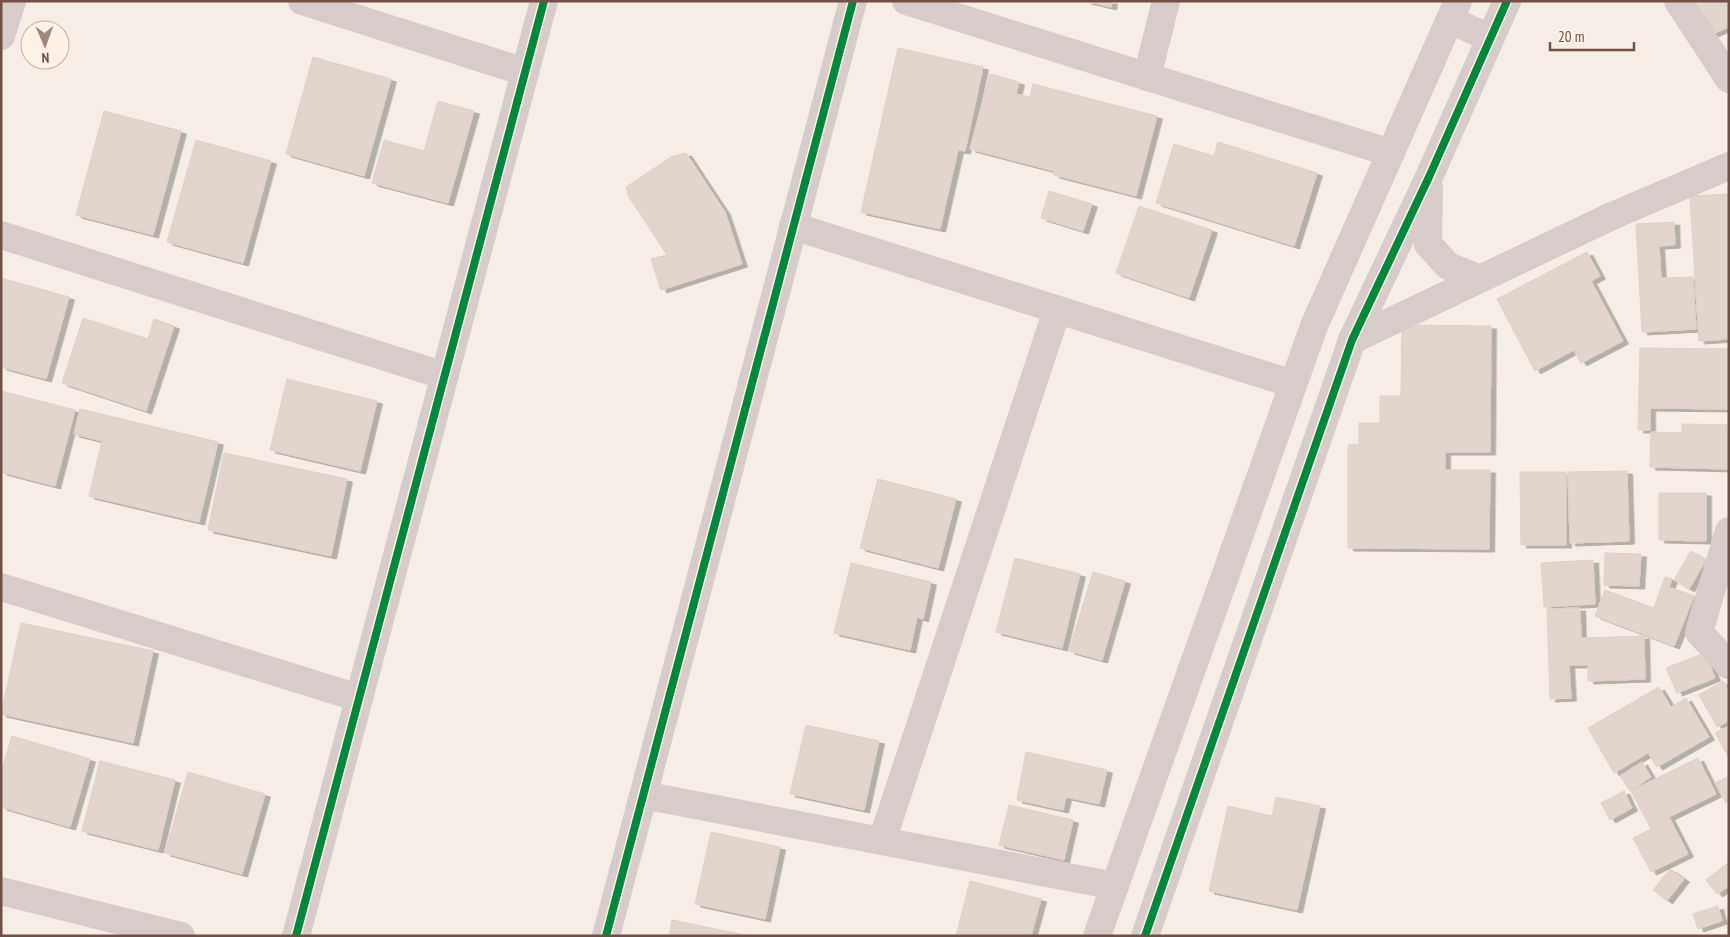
<svg xmlns="http://www.w3.org/2000/svg" width="1730" height="937" viewBox="0 0 1730 937" font-family="'PT Sans Narrow',sans-serif">
<defs>
<filter id="shadow"><feDropShadow dx="5.5" dy="3" stdDeviation="0" flood-color="#0004"/></filter>
</defs>
<rect width="100%" height="100%" fill="#f6eee6"/>
<!-- building -->
<g fill="#e2d5ce" stroke="#dfd0c8" filter="url(#shadow)">
<path d="M1086,1h26l-1,6z"/>
<path d="M1695,1h34v26l-19,8z"/>
<path d="M898,48l85,19 -18,84 -7,-1 -18,79 -79,-17z"/>
<path d="M313,57l78,22 -27,97 -78,-22z"/>
<path d="M990,74l29,8 -3,12 14,3 3,-13 124,32 -21,80 -82,-21v-4l-84,-22z"/>
<path d="M438,101l36,10 -26,92 -76,-20 12,-43 40,11z"/>
<path d="M104,111l77,20 -28,104 -77,-20z"/>
<path d="M196,140l75,21 -28,102 -76,-21z"/>
<path d="M1218,142l99,31 -23,73 -138,-43 18,-59 40,12z"/>
<path d="M686,153l39,59 17,52 -81,26 -10,-31 16,-4 -38,-58 -3,-10 45,-30z"/>
<path d="M1049,191l43,13 -9,27 -42,-13z"/>
<path d="M1729,194v145l-30,2 -9,-145z"/>
<path d="M1139,206l73,24 -23,68 -73,-25z"/>
<path d="M1674,222l1,23 -16,1 2,32 32,-1 3,52 -54,3 -6,-108z"/>
<path d="M1587,252l13,24 -9,5 32,60 -42,22 -7,-13 -39,21 -38,-72z"/>
<path d="M1,278l68,19 -23,82 -45,-12z"/>
<path d="M83,318l65,21 6,-20 20,7 -28,85 -84,-28z"/>
<path d="M1402,325l89,1 -1,126h-45v18h45l-1,79 -141,-1v-103l11,-1v-21h21v-27h21z"/>
<path d="M1640,348l89,1v60l-79,-1v22h-12z"/>
<path d="M287,379l90,22 -17,70 -90,-21z"/>
<path d="M1,391l74,19 -20,76 -54,-14z"/>
<path d="M80,409l138,33 -19,80 -110,-26 13,-55 -28,-7z"/>
<path d="M1682,424l47,1v44l-79,-2 1,-35 31,1z"/>
<path d="M224,453l123,26 -16,77 -123,-26z"/>
<path d="M1627,471l2,70 -59,2 -2,-71z"/>
<path d="M1520,472h46v73h-45z"/>
<path d="M878,479l78,20 -18,69 -78,-20z"/>
<path d="M1659,493h47v48l-47,-1z"/>
<path d="M1691,551l15,9 -17,29 -15,-9z"/>
<path d="M1605,553l36,1 -2,32 -35,-1z"/>
<path d="M1015,558l65,16 -18,74 -66,-16z"/>
<path d="M1593,560l2,44 -51,3 -3,-44z"/>
<path d="M851,563l80,19 -8,37 -6,-2 -7,33 -76,-17z"/>
<path d="M1093,572l32,9 -23,79 -33,-9z"/>
<path d="M1665,577l7,2 -3,8 25,9 -20,50 -79,-30 10,-26 49,18z"/>
<path d="M1580,608l1,30 63,-2 1,43 -57,2v-16h-19l2,33 -21,1 -3,-90z"/>
<path d="M21,623l132,28 -20,92 -132,-29z"/>
<path d="M1705,653l10,25 -38,15 -11,-25z"/>
<path d="M1723,681l6,10v30l-12,6 -18,-32z"/>
<path d="M1659,687l12,20 15,-9 23,39 -52,30 -9,-14 -34,20 -26,-45z"/>
<path d="M806,725l73,16 -15,69 -74,-16z"/>
<path d="M1729,726v32l-14,-25z"/>
<path d="M12,736l78,23 -20,68 -69,-20v-34z"/>
<path d="M1026,752l81,18 -8,34 -33,-7 -3,13 -46,-10z"/>
<path d="M1698,758l18,36 -47,23 19,37 -37,18 -18,-34 18,-9 -20,-38z"/>
<path d="M100,761l75,19 -17,70 -76,-19z"/>
<path d="M1642,762l9,15 -21,14 -10,-15z"/>
<path d="M188,772l77,22 -23,80 -77,-21z"/>
<path d="M1729,776v25l-3,2 -11,-20z"/>
<path d="M1624,791l8,17 -22,12 -9,-17z"/>
<path d="M1276,797l44,9 -23,104 -88,-19 19,-85 44,10z"/>
<path d="M1009,805l64,15 -9,40 -65,-15z"/>
<path d="M711,832l69,15 -15,72 -70,-15z"/>
<path d="M1729,862v24l-12,8 -11,-14z"/>
<path d="M1670,869l14,10 -17,22 -14,-11z"/>
<path d="M970,881l71,18 -10,37h-75z"/>
<path d="M1718,906l4,15 -24,8 -5,-15z"/>
<path d="M672,920l78,16h-81z"/>
</g>
<g fill="none" stroke-linecap="round" stroke-linejoin="round">
<!-- minor -->
<g stroke="#d7ccc9" stroke-width="28">
<path d="M302,1l223,71"/>
<path d="M906,1l485,152"/>
<path d="M1678,1l51,78"/>
<path d="M1450,20l40,18"/>
<path d="M1,36l11,-35"/>
<path d="M1147,77l19,-76"/>
<path d="M1429,188l-1,56 20,22 30,12"/>
<path d="M793,226l500,158"/>
<path d="M1,235l444,141"/>
<path d="M1352,340l260,-124 117,-50"/>
<path d="M1729,531l-30,101 30,33"/>
<path d="M1,587l358,111"/>
<path d="M643,795l472,91"/>
<path d="M882,841l175,-531"/>
<path d="M1,891l180,45"/>
<path d="M296,936l248,-935"/>
<path d="M606,936l247,-935"/>
<path d="M1097,936l217,-610 144,-325"/>
<path d="M1145,936l207,-596 77,-163 78,-176"/>
</g>
<defs>
<g id="cycleway">
<path d="M296,936l248,-935"/>
<path d="M606,936l247,-935"/>
<path d="M1145,936l207,-596 77,-163 78,-176"/>
</g>
</defs>
<!-- cycleway casing -->
<use href="#cycleway" stroke="#fff1e6" stroke-width="11"/>
<!-- cycleway -->
<use href="#cycleway" stroke="#00873e" stroke-width="8"/>
</g>
<!-- border -->
<rect width="1730" height="937" fill="none" stroke="#735047" stroke-width="5"/>
<!-- north arrow -->
<g transform="translate(45 45) rotate(178)"><circle r="24" fill="#fff1e6" stroke="#c7b1a6"/>
<path d="M0-4L9 19L0 12L-9 19Z" fill="#a1877f"/>
<text y="-8" font-size="14" font-weight="bold" text-anchor="middle" fill="#735047">N</text>
</g>
<!-- scale -->
<path d="M1550 42v8h84v-8" fill="none" stroke="#735047" stroke-width="2.5"/>
<text x="1558" y="42" font-size="15" fill="#735047" stroke="#fff1e6" stroke-width="4" paint-order="stroke">20 m</text>
</svg>
